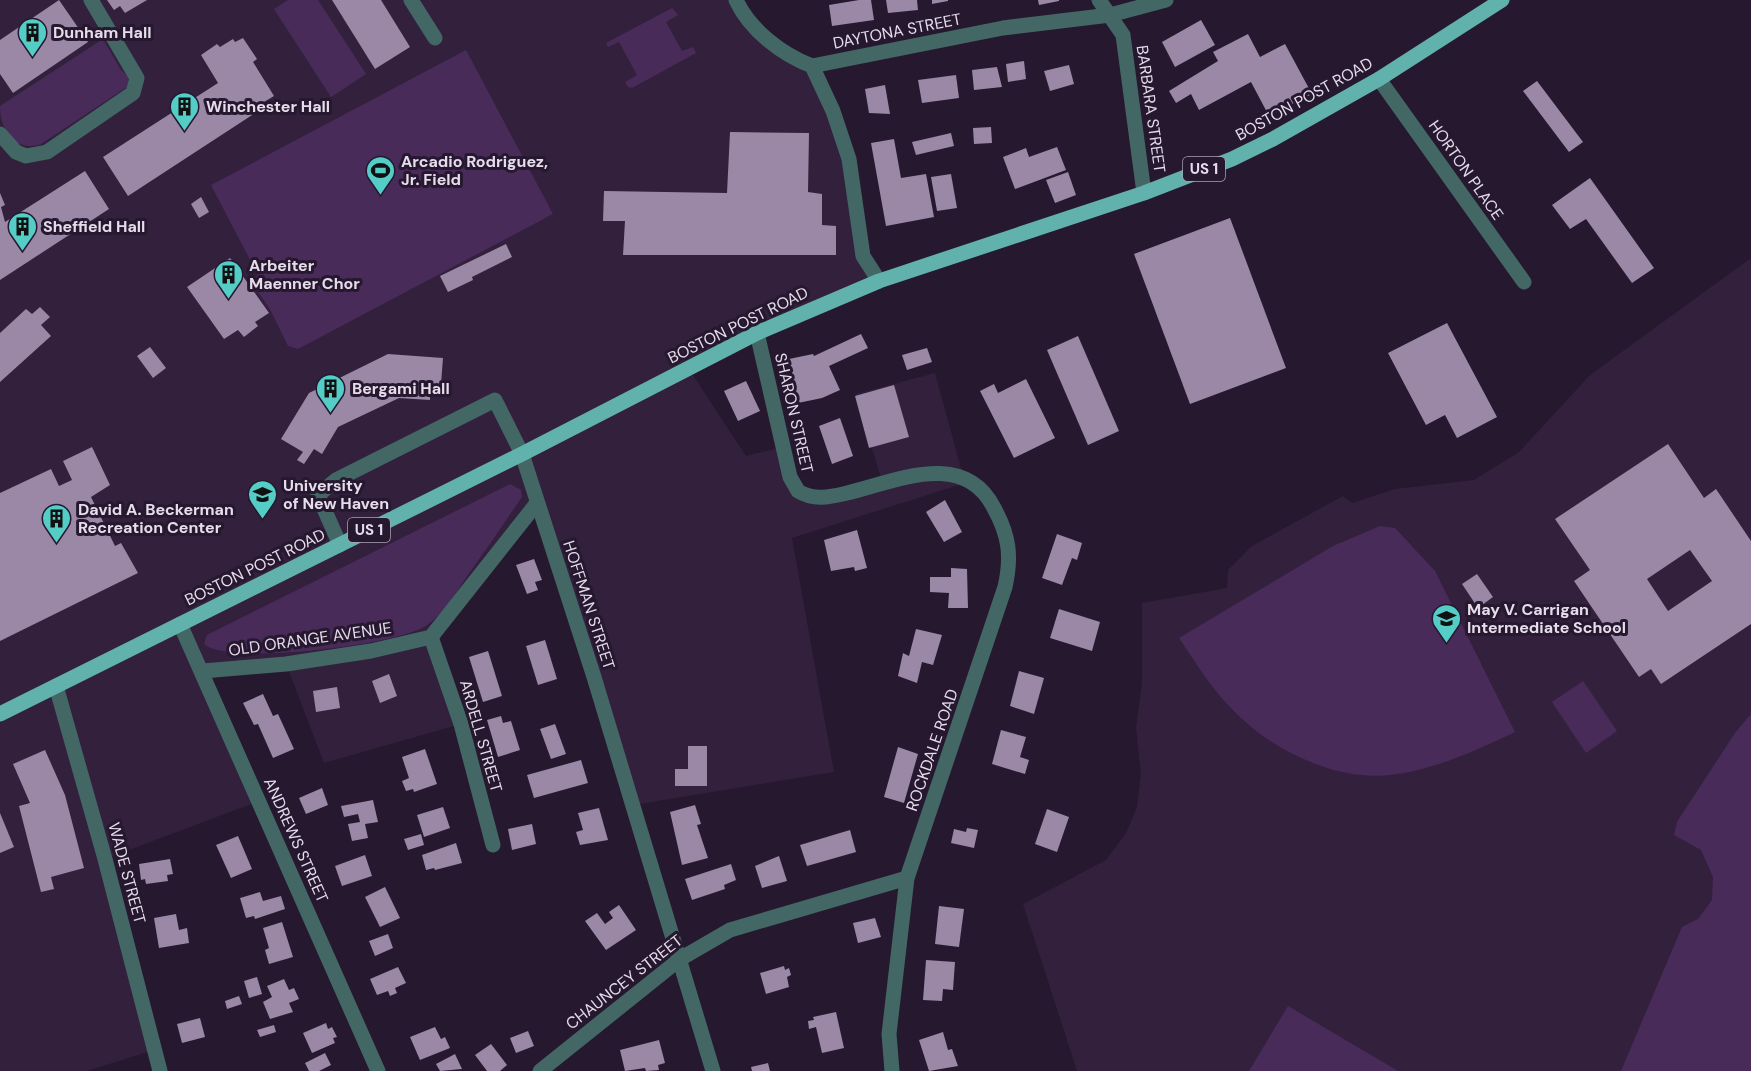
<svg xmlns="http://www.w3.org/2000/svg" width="1751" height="1071" viewBox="0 0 1751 1071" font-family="'DM Sans',sans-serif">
<rect width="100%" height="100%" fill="#26182f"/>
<!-- built -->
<g fill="#32203d">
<path d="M0,0h736l8,15 68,51 21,45 30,145 16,25 -190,88 57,87 37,-9 20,47 80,-9 -27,-91 79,-21 30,110 -173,55 42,234 -201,33 -96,-301 -106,133 30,87 -137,39 -38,-99 -83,7 56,130 -154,58 52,190 -70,22h-87z"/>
<path d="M1751,258v813h-674l-54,-167 83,-44 20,-27 11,-26 4,-32 -5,-48 6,-43v-81l85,-15 1,-18 24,-24 91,-50 9,7 43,-14 79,-9 45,-28 71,-77z"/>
</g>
<!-- green -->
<g fill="#492b5a">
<path d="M288,0h30l48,74 -35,23 -57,-88z"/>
<path d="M672,8l6,7 -12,7 16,29 11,-4 3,6 -64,35 -4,-1 -3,-5 12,-7 -18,-33 -11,5 -2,-4z"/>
<path d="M103,39l18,31 8,7 -2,10 -86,57c-26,9 -41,-14 -41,-38z"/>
<path d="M466,50l87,164 -255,135 -10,-3 -17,-35 -21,-31 8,-5 -47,-90z"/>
<path d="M510,484l11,6 1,7c-18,26 -36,53 -55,79 -11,17 -23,37 -40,49 -26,20 -199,41 -223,19l3,-9z"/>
<path d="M1380,526l15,2 40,43 80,161c-40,19 -81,38 -125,43 -55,6 -119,-25 -156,-64 -22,-21 -38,-48 -55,-73l154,-92z"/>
<path d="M1583,681l34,50 -31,22 -34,-51z"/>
<path d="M1751,714v357h-130l61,-144 16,-8 14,-19 1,-23 -12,-27 -27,-15 3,-13 58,-89z"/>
<path d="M1288,1006l110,65h-149z"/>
</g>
<!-- building -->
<g fill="#9a88a6" fill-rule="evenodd">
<path d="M59,0l29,42 -75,51 -13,-19v-34z"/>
<path d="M107,0h40l-22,13 -5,-7 -6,4z"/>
<path d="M332,0h49l29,47 -35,22z"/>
<path d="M859,0h12l3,20 -42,6 -3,-21z"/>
<path d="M886,0h31l1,10 -30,3z"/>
<path d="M932,0h16v1l-16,3z"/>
<path d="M1038,0h21v1l-20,4z"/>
<path d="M1201,20l14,25 -40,22 -13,-25z"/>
<path d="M1248,34l12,23 25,-13 27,50 -43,22 -18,-34 -52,28 -8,-16 -15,9 -7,-12 49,-30 -5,-9z"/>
<path d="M243,38l14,21 -4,3 21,34 -10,6 2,4 -138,90 -25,-39 115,-74 -17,-28 16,-11 3,3 13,-8 2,3z"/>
<path d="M1024,61l2,18 -18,3 -2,-18z"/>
<path d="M1069,65l5,19 -24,7 -6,-20z"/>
<path d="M997,67l5,20 -28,3 -2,-20z"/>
<path d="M956,75l3,23 -37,5 -4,-23z"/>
<path d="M1537,81l46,61 -14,10 -46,-61z"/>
<path d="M885,85l5,29 -21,-1 -4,-24z"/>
<path d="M991,127l1,16 -18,1 -1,-16z"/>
<path d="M730,132l79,1 -1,59 14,2v31l14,1v29h-213l2,-34h-22l1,-30 123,2z"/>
<path d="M951,133l3,13 -38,9 -4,-13z"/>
<path d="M894,139l7,39 25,-4 8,43 -48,9 -15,-83z"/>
<path d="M1057,147l9,23 -51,19 -12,-32 23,-9 3,9z"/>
<path d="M85,171l24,38 -109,71v-87l5,12 -4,2 4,15z"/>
<path d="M1068,172l8,23 -21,8 -9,-23z"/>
<path d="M951,174l6,34 -20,3 -6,-34z"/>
<path d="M1590,178l64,90 -22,15 -46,-64 -16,10 -18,-24z"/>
<path d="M201,197l8,15 -10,6 -8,-14z"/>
<path d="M1230,218l56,150 -96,36 -56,-150z"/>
<path d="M506,244l6,13 -40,20 1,3 -25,12 -8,-16z"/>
<path d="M230,258l39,55 -14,9 3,4 -14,11 -6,-7 -14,9 -37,-52z"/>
<path d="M40,307l10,10 -9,8 10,11 -51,46v-49l26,-24 6,5z"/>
<path d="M1447,323l50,94 -40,21 -12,-23 -19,10 -38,-72z"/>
<path d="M861,334l7,14 -39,18 11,24 -18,8 -24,5 -9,-44 24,-5 1,2z"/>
<path d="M1078,336l41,95 -31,14 -41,-95z"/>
<path d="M150,347l16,21 -13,10 -16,-22z"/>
<path d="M927,348l5,14 -25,8 -5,-15z"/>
<path d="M388,354l55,4 -2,26h6l-1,9 -16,-1v8l-31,-2 -61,29 -16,27 -8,-5 -10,15 -7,-4 6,-8 -22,-13 28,-46z"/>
<path d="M1026,379l29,59 -41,20 -34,-67 14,-7 4,9z"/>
<path d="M746,381l14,30 -22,10 -14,-30z"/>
<path d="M894,385l15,52 -40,11 -14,-52z"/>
<path d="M840,418l13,38 -21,8 -13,-38z"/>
<path d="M1668,444l36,54 12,-9 35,52v83l-90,60 -10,-15 -12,8 -65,-96 16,-11 -35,-51zM1690,550l22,31 -44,30 -21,-32z"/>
<path d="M92,447l18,38 -19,12 24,49 6,-3 17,30 -138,68v-148l51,-24 8,17 13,-6 -9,-19z"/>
<path d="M945,500l17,32 -18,10 -18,-30z"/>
<path d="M857,530l10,38 -12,3 -1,-4 -23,4 -7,-31z"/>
<path d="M1057,534l25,9 -5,17 -5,-2 -10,27 -20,-7z"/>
<path d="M534,559l8,21 -7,2 3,8 -11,4 -11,-29z"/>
<path d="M951,568l16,1 1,39h-20l1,-15 -19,-1v-15h21z"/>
<path d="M1477,574l16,23 -15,11 -16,-24z"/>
<path d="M1059,609l41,13 -8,29 -42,-13z"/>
<path d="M916,629l26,6 -9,30 -11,-3 -5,21 -19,-7 5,-23 6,3z"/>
<path d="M545,640l12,39 -19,6 -12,-39z"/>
<path d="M488,651l14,45 -19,6 -14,-45z"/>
<path d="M1019,671l25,7 -10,36 -24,-8z"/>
<path d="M389,674l8,22 -17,7 -8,-22z"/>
<path d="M337,687l3,21 -24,4 -3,-21z"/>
<path d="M263,694l10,22 5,-2 16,35 -21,9 -15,-34 -4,1 -11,-22z"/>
<path d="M501,716l2,7 8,-2 9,29 -22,7 -11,-37z"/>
<path d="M555,724l11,30 -15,5 -11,-30z"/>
<path d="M1001,730l25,7 -6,20 9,3 -4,14 -33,-10z"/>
<path d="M688,746h19v40h-32v-17h13z"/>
<path d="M898,747l20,7 -14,49 -20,-6z"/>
<path d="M425,749l12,35 -23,8 -1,-3 -7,2 -4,-10 7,-3 -7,-21z"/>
<path d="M45,750l20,45 19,73 -33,9 3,12 -13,3 -22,-86 11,-3 -17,-39z"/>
<path d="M581,760l7,23 -54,15 -7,-23z"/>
<path d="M322,788l6,17 -22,9 -7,-16z"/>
<path d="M373,800l5,22 -13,2 3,14 -16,3 -4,-17 12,-2 -2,-8 -14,3 -3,-11z"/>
<path d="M695,805l6,19 -4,1 11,33 -26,7 -12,-53z"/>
<path d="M443,807l7,21 -26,9 -7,-22z"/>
<path d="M599,808l9,32 -28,5 -4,-13 7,-2 -5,-17z"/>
<path d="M1047,809l22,8 -12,35 -22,-8z"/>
<path d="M0,813l14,34 -14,6z"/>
<path d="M532,824l4,20 -24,6 -4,-21z"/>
<path d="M967,828l11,2 -4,18 -23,-5 3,-14 12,3z"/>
<path d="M850,830l6,22 -49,14 -7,-21z"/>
<path d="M421,834l3,11 -16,5 -4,-11z"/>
<path d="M238,836l14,33 -21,9 -15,-33z"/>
<path d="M456,843l6,20 -27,7 -1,-2 -8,2 -4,-15z"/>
<path d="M365,855l7,21 -30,10 -7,-20z"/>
<path d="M779,856l8,25 -25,7 -7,-22z"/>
<path d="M170,859l3,15 -6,1 1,6 -22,3 -1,-5 -4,1 -2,-16z"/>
<path d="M731,864l5,16 -12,5 1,4 -33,11 -7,-21z"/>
<path d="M385,887l15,31 -20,9 -15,-30z"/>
<path d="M260,892l3,9 18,-5 4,13 -30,10 -1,-3 -8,2 -6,-20z"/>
<path d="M619,905l17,25 -30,20 -21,-29 12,-8 8,11 8,-6 -4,-6z"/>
<path d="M939,906l25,3 -5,38 -24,-3z"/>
<path d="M176,914l3,16 8,-2 2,15 -30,5 -5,-30z"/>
<path d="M875,918l6,19 -23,6 -5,-20z"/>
<path d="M282,922l11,35 -24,7 -4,-14 4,-2 -6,-20z"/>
<path d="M388,934l5,14 -18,8 -6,-15z"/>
<path d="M926,960l29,2 -2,28 -10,-1 -1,12 -19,-1z"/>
<path d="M784,966l1,4 4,-2 2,7 -4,2 2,10 -23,7 -6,-21z"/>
<path d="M398,967l8,16 -11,5 2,5 -7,3 -2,-5 -11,4 -7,-16z"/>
<path d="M257,977l5,17 -13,4 -5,-17z"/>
<path d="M284,979l5,11 5,-2 5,11 -10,4 4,9 -23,7 -7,-17 9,-5 -5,-11z"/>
<path d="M239,996l3,8 -15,5 -2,-8z"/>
<path d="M836,1012l8,36 -22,5 -6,-26 -7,2 -1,-8 6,-1 -1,-3z"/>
<path d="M200,1018l5,19 -23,6 -5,-19z"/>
<path d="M326,1023l2,6 4,-2 5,10 -4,1 2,5 -23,10 -9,-20z"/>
<path d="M274,1025l2,7 -16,5 -3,-7z"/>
<path d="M435,1027l6,12 4,-2 5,11 -30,12 -10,-23z"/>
<path d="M528,1031l6,15 -18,7 -6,-15z"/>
<path d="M943,1032l5,18 4,-1 6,17 -29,5 -10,-31z"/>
<path d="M659,1040l6,23 -7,2 1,5 -13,1 -1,-3 -20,3 -5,-21z"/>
<path d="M491,1044l16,21 -7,6h-13l-12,-16z"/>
<path d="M325,1053l6,12 -12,6h-10l-4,-8z"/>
<path d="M455,1054l7,15 -22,2 -4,-7z"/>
<path d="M768,1063l2,8h-18l-1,-4z"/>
</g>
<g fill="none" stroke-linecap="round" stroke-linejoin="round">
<!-- minor -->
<g stroke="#436765" stroke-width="15">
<path d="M411,0l24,38"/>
<path d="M736,0c14,30 45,54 76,66l21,45 16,48 14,97 16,25"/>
<path d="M1099,0l24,35 21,158"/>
<path d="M812,66l191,-38 107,-13 56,-15"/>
<path d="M1379,79l145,203"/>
<path d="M0,134l16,18 10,4 21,-4 86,-59 4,-15 -46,-78"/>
<path d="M757,333l33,144 8,14c16,10 32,6 49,2 50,-12 117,-44 147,15 15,27 18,48 11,79l-98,291 -18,156 3,37"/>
<path d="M340,545l-22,-50 18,-15 159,-80 27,54 72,223 119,394"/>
<path d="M180,624l198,447"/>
<path d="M431,637l30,87 32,121"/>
<path d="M203,671l83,-7 85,-13 60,-14 106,-134"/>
<path d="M56,686l49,173 55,212"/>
<path d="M540,1071l140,-112 50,-29 177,-52"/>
</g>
<!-- major -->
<path stroke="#61b1ac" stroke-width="15" d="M0,714l522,-260 235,-121 122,-52 265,-88 88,-34 41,-20 106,-60 123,-79"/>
</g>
<!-- icons -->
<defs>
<symbol id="building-pin" viewBox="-11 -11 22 30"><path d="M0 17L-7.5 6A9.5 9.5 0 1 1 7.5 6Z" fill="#54cdc7" stroke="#26182f"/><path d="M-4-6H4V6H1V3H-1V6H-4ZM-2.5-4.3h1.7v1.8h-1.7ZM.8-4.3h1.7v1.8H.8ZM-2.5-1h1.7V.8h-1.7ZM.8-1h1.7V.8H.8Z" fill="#111"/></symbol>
<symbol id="stadium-pin" viewBox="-11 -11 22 30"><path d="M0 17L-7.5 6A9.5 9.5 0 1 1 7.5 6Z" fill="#54cdc7" stroke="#26182f"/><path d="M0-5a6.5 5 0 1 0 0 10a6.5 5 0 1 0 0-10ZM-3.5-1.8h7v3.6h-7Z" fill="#111"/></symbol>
<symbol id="university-pin" viewBox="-11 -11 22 30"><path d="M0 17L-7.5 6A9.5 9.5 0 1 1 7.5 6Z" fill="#54cdc7" stroke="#26182f"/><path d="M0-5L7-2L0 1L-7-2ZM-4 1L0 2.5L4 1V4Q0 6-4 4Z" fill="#111"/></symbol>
<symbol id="school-pin" viewBox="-11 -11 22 30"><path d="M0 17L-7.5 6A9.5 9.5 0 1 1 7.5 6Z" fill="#54cdc7" stroke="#26182f"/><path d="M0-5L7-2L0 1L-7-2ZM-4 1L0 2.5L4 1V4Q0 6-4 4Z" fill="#111"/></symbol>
</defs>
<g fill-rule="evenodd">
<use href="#building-pin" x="16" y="16" width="33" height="45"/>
<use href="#building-pin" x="168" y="90" width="33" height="45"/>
<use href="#stadium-pin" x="364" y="154" width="33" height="45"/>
<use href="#building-pin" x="6" y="210" width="33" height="45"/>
<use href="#building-pin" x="212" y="258" width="33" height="45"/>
<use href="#building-pin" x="314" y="372" width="33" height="45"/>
<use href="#university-pin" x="246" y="478" width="33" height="45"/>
<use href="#building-pin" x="40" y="502" width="33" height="45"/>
<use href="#school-pin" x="1430" y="602" width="33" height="45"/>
</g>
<g text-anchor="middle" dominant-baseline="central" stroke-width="6" stroke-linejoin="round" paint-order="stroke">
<!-- shield labels -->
<g fill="#26182f" stroke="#aca1b3" stroke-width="1.5">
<rect x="1183" y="157" width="42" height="24" rx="4.5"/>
<rect x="348" y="518" width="42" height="24" rx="4.5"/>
</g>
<g font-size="15" font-weight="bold" fill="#e6dcec">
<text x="1204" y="169">US 1</text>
<text x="369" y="530">US 1</text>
</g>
<!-- street labels -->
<g font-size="16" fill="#e6dcec" stroke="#26182f">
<text transform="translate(897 31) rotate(-11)">DAYTONA STREET</text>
<text transform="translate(1304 99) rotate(-29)">BOSTON POST ROAD</text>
<text transform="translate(1151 109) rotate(82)">BARBARA STREET</text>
<text transform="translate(1466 170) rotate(55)">HORTON PLACE</text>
<text transform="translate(738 325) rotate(-26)">BOSTON POST ROAD</text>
<text transform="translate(794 413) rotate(77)">SHARON STREET</text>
<text transform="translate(255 567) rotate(-26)">BOSTON POST ROAD</text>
<text transform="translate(589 605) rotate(72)">HOFFMAN STREET</text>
<text transform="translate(310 639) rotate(-8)">OLD ORANGE AVENUE</text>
<text transform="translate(481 736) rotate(74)">ARDELL STREET</text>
<text transform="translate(932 750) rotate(-71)">ROCKDALE ROAD</text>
<text transform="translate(296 840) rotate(66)">ANDREWS STREET</text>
<text transform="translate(127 873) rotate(75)">WADE STREET</text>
<text transform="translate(624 982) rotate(-38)">CHAUNCEY STREET</text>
</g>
<!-- poi labels -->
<g font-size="16" font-weight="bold" fill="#e6dcec" stroke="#26182f" text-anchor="start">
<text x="53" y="32">Dunham Hall</text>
<text x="206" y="106">Winchester Hall</text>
<text x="401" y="161">Arcadio Rodriguez,<tspan x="401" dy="18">Jr. Field</tspan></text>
<text x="43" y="226">Sheffield Hall</text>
<text x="249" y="265">Arbeiter<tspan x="249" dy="18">Maenner Chor</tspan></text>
<text x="352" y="388">Bergami Hall</text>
<text x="283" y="485">University<tspan x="283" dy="18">of New Haven</tspan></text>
<text x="78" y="509">David A. Beckerman<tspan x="78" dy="18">Recreation Center</tspan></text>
<text x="1467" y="609">May V. Carrigan<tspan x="1467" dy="18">Intermediate School</tspan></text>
</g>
</g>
</svg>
